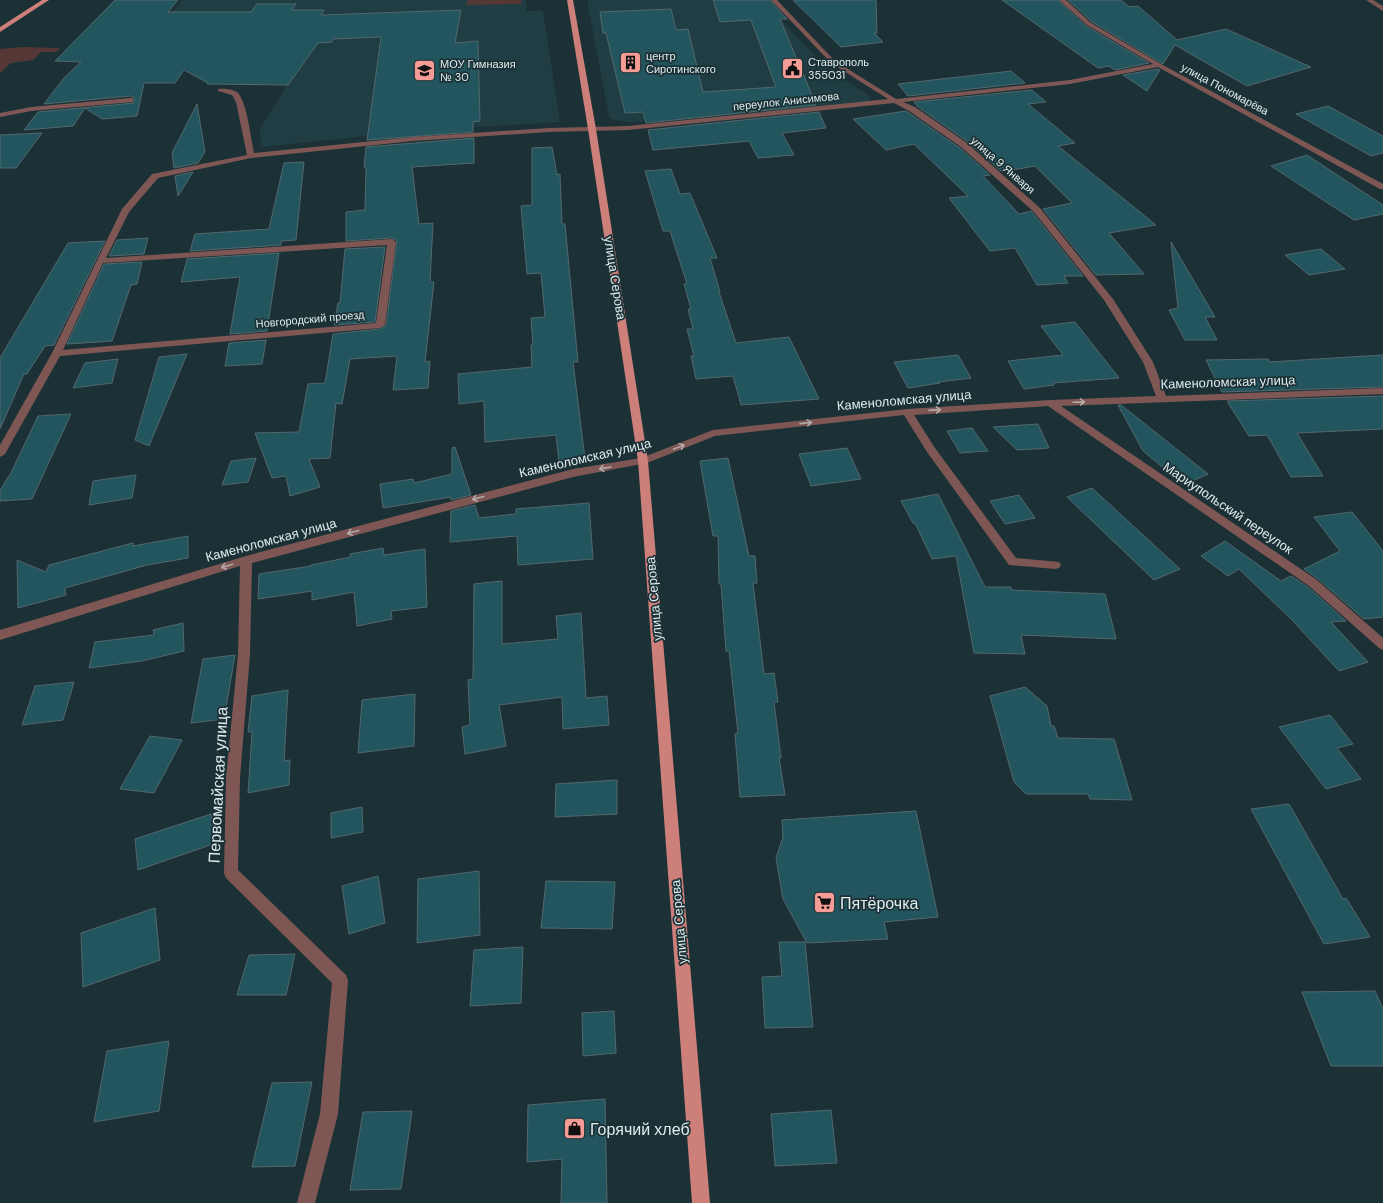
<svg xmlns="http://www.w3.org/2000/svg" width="1383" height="1203" viewBox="0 0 1383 1203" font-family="'DM Sans',sans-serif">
<rect width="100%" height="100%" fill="#1c3135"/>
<!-- built -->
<g fill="#1f3d42">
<path d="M182,0h344v11h17l17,111 -145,9 -154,16 -1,-18 68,-110 -31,-7h-124z"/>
<path d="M587,0h175l63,66 46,31 -3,5 -199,18 -41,2 -14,-2 -5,-3z"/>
</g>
<!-- green -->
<g fill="#553836">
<path d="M468,0h53v4l-55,1z"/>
<path d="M22,47l38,1 -4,4h-15l-8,8 -22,3 -11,10v-24z"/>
</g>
<!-- building -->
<g fill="#23555e" stroke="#52686d">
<path d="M115,0h63l-10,12h83l6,-8h39l-4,6h32l-3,5 140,-5 -6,33 23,-2 2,80 -7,1v10l-106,8 14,-103 -48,2 -1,3 -14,1 -30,42 -81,-1 1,-1 -24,-13 -9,13h-31l-7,33 -35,3 -17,-11 -12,18 -49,4 14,-18 96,-9v-6l-4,-1 -86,8 20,-26 17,-16 -26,-1z"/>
<path d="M713,0h57l17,19h-7l36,86 -170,18 -3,-11 -18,1 -19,-80h-3l-3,-21 71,-3 5,21 12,-1 15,63 73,-5 -25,-67 -31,2z"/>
<path d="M793,0h83l1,33h-3l9,9 -42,5z"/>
<path d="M1002,0h56l28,26 63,37 -34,7 -6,-4 -11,2z"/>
<path d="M1068,0h53l8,7 9,-1 39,34 49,-11 85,38 -64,19 -72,-41 -12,19 -71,-42z"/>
<path d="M1158,69l2,1 -13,21 -24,-16z"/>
<path d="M1011,71l14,12 -117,13 -10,-12z"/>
<path d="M1032,90l14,12 -18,2 47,39 -17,3 98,79 -47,8 35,41 -48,1 -53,-66 29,-6 -37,-37 -33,6 -34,-30 -50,-35 -4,-5z"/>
<path d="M197,104l8,48 -7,11 -24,5 -2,-15z"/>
<path d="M1328,106l55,30v17l-12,3 -75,-42z"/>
<path d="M906,111l54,37 30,27 -7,1 36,38 12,-3 2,2 50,63h-19l4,7 -31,2 -22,-37 -25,3 -41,-53 19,-2 -54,-52 -28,6 -33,-31z"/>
<path d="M819,112l7,16 -44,5 12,22 -36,3 -9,-17 -96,9 -5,-20z"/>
<path d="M42,133l-26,35h-16v-33z"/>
<path d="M474,138v25l-62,4 7,57 14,-1 -3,59h4l-9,80 5,-1 -2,27 -35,2 4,-34 -47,3 -8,45 -6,-1 -6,55 -21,1 11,28 -30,9 -4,-20 -14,2 -17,-45 44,-1 9,-48 17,-1 8,-49 47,-5 6,-4 11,-84 -5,-3 -46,3v-29l19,-2 1,-43h-2l2,-20z"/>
<path d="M552,147l5,28 3,-1 2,50h3l13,138h-5l12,97 -26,3 -3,-27 -71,7 -1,-41 -25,3 -1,-30 74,-7 -1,-22h2l-2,-27 14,-1 -4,-44 -14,1 -6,-68 11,-1v-57z"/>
<path d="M1307,155l76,50v9l-29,6 -83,-54z"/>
<path d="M304,162l-8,78 -15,1v4l-91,6 5,-17 74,-5 15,-66z"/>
<path d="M671,169l9,25 10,-1 27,65h-7l10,34h-1l17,51 53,-6 30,62 -78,6 -8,-29 -37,3 -5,-23h3l-7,-27h6l-5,-20h3l-7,-25h3l-17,-53h-7l-18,-60z"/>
<path d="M193,172l-15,24 -3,-20z"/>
<path d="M148,238l-4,16 -35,2 8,-16z"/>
<path d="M105,241l-51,104 -9,1 -18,28h-3l-24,55v-71l68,-115z"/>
<path d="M1171,242l44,75h-10l12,23h-32l-16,-30 9,-2z"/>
<path d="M385,247l-10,75 -41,3 4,-22h2l5,-54z"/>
<path d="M1321,249l24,20 -36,6 -24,-20z"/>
<path d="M279,253l-12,78 -37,3 10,-57 -59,5 6,-23z"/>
<path d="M142,262l-5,22 -6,1 -19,56 -45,3 37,-80z"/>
<path d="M1075,322l44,56 -66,5 1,2 -30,4 -16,-28 55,-6 -22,-29z"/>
<path d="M266,340l-4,24 -37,2 4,-23z"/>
<path d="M187,354l-38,92 -14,-6 24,-83z"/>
<path d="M958,355l13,23 -33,4 2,1 -32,5 -14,-26z"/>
<path d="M1383,355v32l-161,5 -16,-32 62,-1 2,3z"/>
<path d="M118,359l-6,24 -39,5 12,-25z"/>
<path d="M1383,396v33l-86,4 26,43 -32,1 -24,-42 -18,1 -22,-35z"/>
<path d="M1118,405h3l87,69 -24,11 -41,-34z"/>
<path d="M71,414l-39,85 -32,2v-10l8,-14h1l29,-61z"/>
<path d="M1038,424l11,24 -32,2 -24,-23z"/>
<path d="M972,428l16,23 -28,2 -13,-22z"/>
<path d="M455,447l16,48 -20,5v-3l-68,11 -3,-24 33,-5 1,4 38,-9v-26z"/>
<path d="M847,448l14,31 -50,7 -12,-32z"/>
<path d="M256,458l-8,24 -26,3 9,-24z"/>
<path d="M728,458l21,98h6l2,27h-4l11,91 10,-1 4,29h-4l7,56h-2l6,37 -45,2 -5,-63 3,-1 -9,-82h-3l-5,-67h-2l-1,-48h-5l-13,-75z"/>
<path d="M136,475l-4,23 -43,7 4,-24z"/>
<path d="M1092,488l88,81 -26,11 -87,-83z"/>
<path d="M938,494l47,93h26v3l94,4 11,45 -95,-4 4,19 -51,-1 -18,-97 -24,3 -17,-36h-2l-12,-22z"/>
<path d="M1019,495l16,23 -30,6 -15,-23z"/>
<path d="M589,503l4,56 -75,6 -1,-29 -67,6 1,-31 24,-6 4,13 37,-4v-5z"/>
<path d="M1352,512l31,39v66l-19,2 -46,-40 -14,-10 36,-18 -26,-34z"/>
<path d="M188,536v22l-41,7 -82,23 1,7 -48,13 -1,-48 29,12 3,-7 84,-22v3z"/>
<path d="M1225,541l56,40 10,-5 17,11 38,34 -15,1 37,40 -29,9 -46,-50 -54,-52 -11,7 -27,-20z"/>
<path d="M383,548l1,7 41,-6 2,58 -36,4 1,8 -35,7 -3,-34 -42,8v-9l-54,8 1,-25 52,-8v-1l40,-8 -1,-3z"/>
<path d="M502,581v63l56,-5 -2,-23 25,-3 5,85 21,-2 2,29 -46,4 -1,-32 -63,8 7,41 -41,8 -3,-27 8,-2 -2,-45 5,-1 1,-95z"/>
<path d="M183,623l1,28 -42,10 -53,7 6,-26 59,-7 -1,-5z"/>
<path d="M235,655l-11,64 -33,4 12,-64z"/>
<path d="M74,682l-11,38 -41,5 13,-39z"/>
<path d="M1025,687l22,19 4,20h3l4,12 56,1 18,61 -42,-1 -2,-5h-62l-12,-12 -24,-86z"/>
<path d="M288,690l-4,71 6,-1 -1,25 -41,8 4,-61h-4l4,-36z"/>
<path d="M415,694l-1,52 -56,7 4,-53z"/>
<path d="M1330,715l23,29 -16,4 24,31 -35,10 -47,-62z"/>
<path d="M150,736l32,4 -28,53 -34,-4z"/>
<path d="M617,780v34l-62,3 1,-33z"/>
<path d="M1289,804l54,95 3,-1 24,39 -46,7 -73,-135z"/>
<path d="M362,807l1,25 -32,6v-25z"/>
<path d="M916,811l22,106 -54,5 4,17 -81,4 -24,-44 -7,-41 7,-21 -1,-17z"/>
<path d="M211,814l5,29 -78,27 -3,-31z"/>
<path d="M479,871l1,64 -63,8 1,-64z"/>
<path d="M378,876l7,47 -36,11 -7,-48z"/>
<path d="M546,881l69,1 -3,47 -71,-1z"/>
<path d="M155,908l5,52 -77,27 -2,-54z"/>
<path d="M779,942h26l8,85 -48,1 -3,-51 20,-1z"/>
<path d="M523,947l-2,56 -51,3 4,-56z"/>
<path d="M295,954l-9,41h-49l12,-40z"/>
<path d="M1375,991l8,18v57h-52l-29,-74z"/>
<path d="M614,1011l2,42 -33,3 -1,-43z"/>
<path d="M169,1041l-10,70 -65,11 13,-71z"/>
<path d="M312,1082l-17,84 -43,1 20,-84z"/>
<path d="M605,1099l2,104h-46l1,-44 -35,3 1,-57z"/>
<path d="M831,1110l6,53 -62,3 -4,-52z"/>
<path d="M412,1111l-11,78 -51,1 13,-78z"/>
</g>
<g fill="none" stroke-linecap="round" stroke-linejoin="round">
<!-- minor -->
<g fill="#7e5754" fill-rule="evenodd">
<path d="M771,0h6l58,61 61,38 174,-19 83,-16 -66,-39 -28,-25h7l25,23 70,41 222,120v5h-3l-222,-122 -88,17 -167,18 12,5 52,36 73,65 73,91 40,63 13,34 217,-8v6l-322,12 256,174 66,58v12l-4,-2 -70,-62 -261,-180 -134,9 21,33 81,110 43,4 2,3 -2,3 -4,1 -46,-4 -82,-113 -23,-37 -189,21 -68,27 -74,14 -321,86 -2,91 -10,124 -2,92 108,105 2,5 -10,134 -23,89h-18l23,-89 12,-131 -106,-105 -2,-5 2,-95 12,-124 2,-88 -240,74v-10l246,-74 327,-87 68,-11 72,-28 194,-21 143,-9 106,-4 -13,-34 -39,-62 -70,-88 -73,-65 -52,-36 -15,-8 -266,27 -79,2 -136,9 -162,17 -93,20 -29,34 -23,46 286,-19 4,3 -11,83 -5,3 -320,28 -55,98 -5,3v-12l52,-92 70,-144 30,-35 95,-19 -11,-53 -4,-7 -14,-4v-2c4,-1 17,0 20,4 9,10 13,46 16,60l159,-16 136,-9 79,-2 260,-27 -57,-36zM387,245l-11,78 -313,27 40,-87z"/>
<path d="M1366,0h7l10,6v5z"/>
<path d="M130,98h3v4l-102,9 -31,6v-4l31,-6z"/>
</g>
<!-- major -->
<g fill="#cd7f7a" fill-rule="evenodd">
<path d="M42,0h7l-49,32v-5z"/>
<path d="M567,0h6l23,129 52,332 62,742h-18l-54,-742 -50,-332z"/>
</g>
</g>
<!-- one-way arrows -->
<defs><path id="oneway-shaft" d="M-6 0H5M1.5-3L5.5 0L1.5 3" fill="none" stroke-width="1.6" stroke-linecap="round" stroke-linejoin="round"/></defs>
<g stroke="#b3a9a9">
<use href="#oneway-shaft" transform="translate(1079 402) rotate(-2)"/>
<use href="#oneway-shaft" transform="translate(935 410) rotate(-4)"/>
<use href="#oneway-shaft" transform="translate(806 423) rotate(-6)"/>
<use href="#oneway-shaft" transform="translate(679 447) rotate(-22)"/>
<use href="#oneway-shaft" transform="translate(605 468) rotate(170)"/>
<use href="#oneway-shaft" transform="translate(478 498) rotate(165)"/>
<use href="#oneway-shaft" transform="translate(353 532) rotate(165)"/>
<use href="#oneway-shaft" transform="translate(227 566) rotate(163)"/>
</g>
<!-- icons -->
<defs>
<symbol id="building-square" viewBox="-11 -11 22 22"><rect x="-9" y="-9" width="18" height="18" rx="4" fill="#f59c96" stroke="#1c3135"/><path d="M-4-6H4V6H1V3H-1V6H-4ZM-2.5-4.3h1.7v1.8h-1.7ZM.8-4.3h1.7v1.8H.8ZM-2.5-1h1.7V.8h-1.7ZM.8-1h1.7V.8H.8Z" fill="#111"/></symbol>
<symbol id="civic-square" viewBox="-11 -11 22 22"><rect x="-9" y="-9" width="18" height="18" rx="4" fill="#f59c96" stroke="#1c3135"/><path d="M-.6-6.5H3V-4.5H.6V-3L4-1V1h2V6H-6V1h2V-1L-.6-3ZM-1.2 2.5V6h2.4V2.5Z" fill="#111"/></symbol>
<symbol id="school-square" viewBox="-11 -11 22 22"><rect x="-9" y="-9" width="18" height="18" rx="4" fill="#f59c96" stroke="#1c3135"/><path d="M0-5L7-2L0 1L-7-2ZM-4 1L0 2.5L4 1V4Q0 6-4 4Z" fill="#111"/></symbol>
<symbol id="supermarket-square" viewBox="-11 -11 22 22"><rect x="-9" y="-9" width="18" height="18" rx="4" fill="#f59c96" stroke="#1c3135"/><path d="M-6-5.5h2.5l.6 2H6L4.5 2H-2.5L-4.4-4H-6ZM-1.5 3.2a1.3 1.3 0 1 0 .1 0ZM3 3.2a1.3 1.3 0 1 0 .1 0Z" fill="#111"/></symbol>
<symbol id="shop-square" viewBox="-11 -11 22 22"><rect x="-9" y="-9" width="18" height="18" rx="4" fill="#f59c96" stroke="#1c3135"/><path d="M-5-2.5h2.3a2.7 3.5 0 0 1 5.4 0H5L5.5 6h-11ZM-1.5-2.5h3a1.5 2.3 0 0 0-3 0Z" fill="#111"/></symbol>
</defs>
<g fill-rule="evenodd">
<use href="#building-square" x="618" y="50" width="25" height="25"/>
<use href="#civic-square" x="780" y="56" width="25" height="25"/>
<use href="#school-square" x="412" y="58" width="25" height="25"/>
<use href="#supermarket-square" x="812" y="890" width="25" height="25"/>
<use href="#shop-square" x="562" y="1116" width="25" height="25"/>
</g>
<g text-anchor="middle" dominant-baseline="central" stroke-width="3.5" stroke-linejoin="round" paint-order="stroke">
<!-- far-poi labels -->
<g font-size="11" fill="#dfecee" stroke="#1c3135" text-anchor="start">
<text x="646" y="56">центр<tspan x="646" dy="13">Сиротинского</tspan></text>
<text x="808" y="62">Ставрополь<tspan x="808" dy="13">355031</tspan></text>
<text x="440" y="64">МОУ Гимназия<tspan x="440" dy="13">№ 30</tspan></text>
</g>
<!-- far-street labels -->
<g font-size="11" fill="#dfecee" stroke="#1c3135">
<text transform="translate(1225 89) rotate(28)">улица Пономарёва</text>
<text transform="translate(786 101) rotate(-6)">переулок Анисимова</text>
<text transform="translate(1003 165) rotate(41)">улица 9 Января</text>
<text transform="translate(310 319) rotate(-5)">Новгородский проезд</text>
</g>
<!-- street labels -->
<g font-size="13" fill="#dfecee" stroke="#1c3135">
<text transform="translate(615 278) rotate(81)">улица Серова</text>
<text transform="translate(1228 382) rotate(-2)">Каменоломская улица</text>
<text transform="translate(904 400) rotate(-5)">Каменоломская улица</text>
<text transform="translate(585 458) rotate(-13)">Каменоломская улица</text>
<text transform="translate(1228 508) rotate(34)">Мариупольский переулок</text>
<text transform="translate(271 540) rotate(-15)">Каменоломская улица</text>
<text transform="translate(654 599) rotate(-95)">улица Серова</text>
<text transform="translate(679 922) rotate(-95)">улица Серова</text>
</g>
<!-- near-street labels -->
<g font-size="16" fill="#dfecee" stroke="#1c3135">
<text transform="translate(218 785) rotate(-87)">Первомайская улица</text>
</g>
<!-- near-poi labels -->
<g font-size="16" fill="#dfecee" stroke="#1c3135" text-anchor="start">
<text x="840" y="903">Пятёрочка</text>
<text x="590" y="1129">Горячий хлеб</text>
</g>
</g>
</svg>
